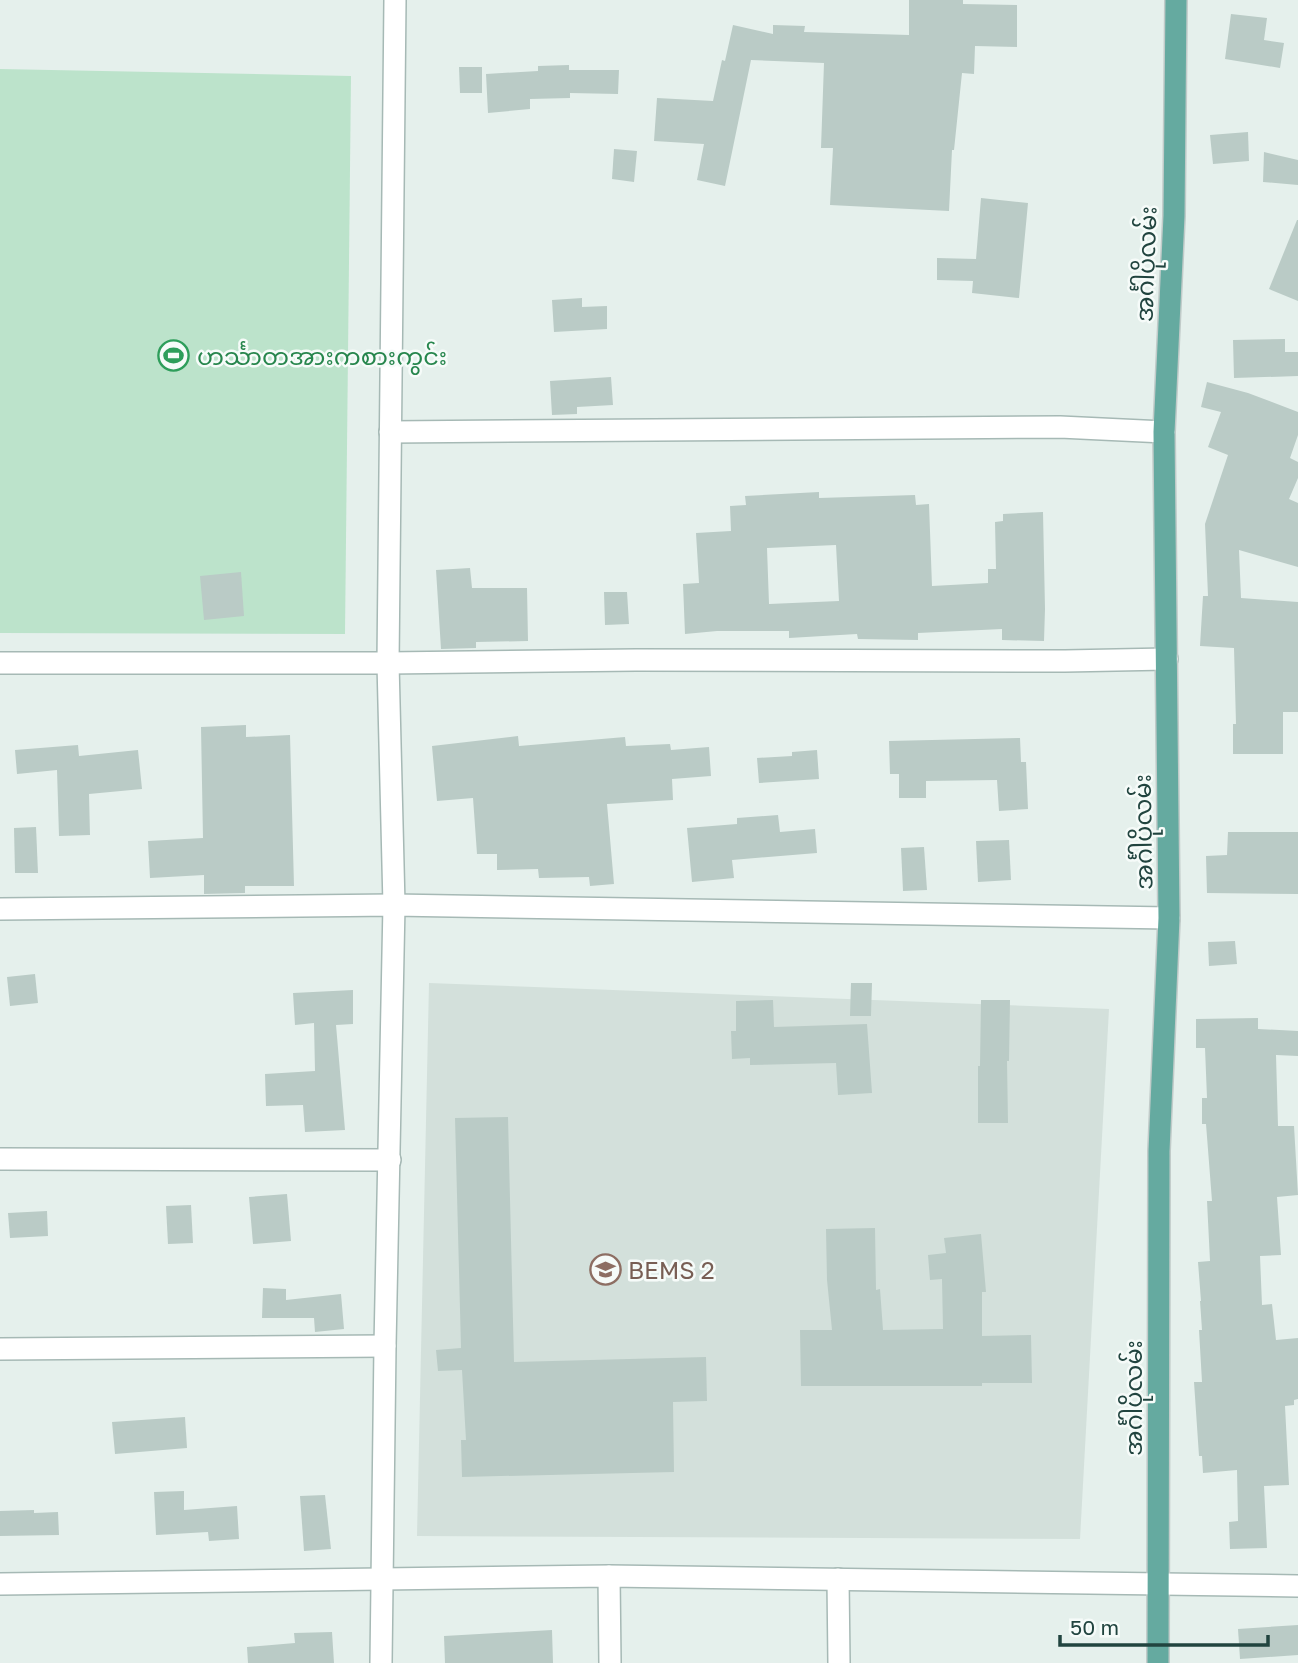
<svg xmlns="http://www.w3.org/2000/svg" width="1298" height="1663" viewBox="0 0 1298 1663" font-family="'Golos Text','Noto Sans Myanmar',sans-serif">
<rect width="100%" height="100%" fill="#e5f0ec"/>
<!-- built -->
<path fill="#d3e0db" d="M429,983l680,26 -29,530 -663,-3z"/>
<!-- green -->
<path fill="#bce3cb" d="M0,69l351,7 -6,558 -345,-1z"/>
<!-- building -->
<g fill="#bacbc6" fill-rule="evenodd">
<path d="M909,0h54v4l54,1v42l-42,-1 -1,28 -12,-1 -8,77h-2l-3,61 -119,-6 3,-57h-12l3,-85 -73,-3 -26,126 -28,-6 7,-36 -50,-3 3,-43 56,3 9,-41 3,1 8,-36 40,9v-9l32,1 -1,6 105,3z"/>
<path d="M1231,14l36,4 -3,22 20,3 -4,25 -55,-9z"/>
<path d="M569,65v5h50l-1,24 -48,-1v5l-40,1v10l-42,4 -2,-39 52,-3v-5z"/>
<path d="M459,67h23v26h-22z"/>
<path d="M1248,132l1,29 -36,3 -3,-29z"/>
<path d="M614,149l23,2 -3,31 -22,-3z"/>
<path d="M1264,152l34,8v25l-35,-3z"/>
<path d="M981,198l47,5 -9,95 -47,-5 1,-12 -36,-1v-22l39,1z"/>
<path d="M1297,220h1v81l-29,-12z"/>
<path d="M582,298v9l25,-1v23l-53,3 -2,-32z"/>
<path d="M1285,339v13h13v24l-64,2 -1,-38z"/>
<path d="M611,377l2,28 -36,2v7l-25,1 -2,-34z"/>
<path d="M1207,382l41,11 50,19v23l-8,23 8,4v16l-9,21 9,4v64l-59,-17 2,48 57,4v110h-15v42h-50v-30h3l-2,-76 -34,-2 3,-50h5l-3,-72 23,-69 -20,-8 13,-35 -20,-5z"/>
<path d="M819,492v6l96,-3 1,10 13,-1 3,82 56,-3v-14h8l-1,-47 8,-1v-7l40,-2 2,97 -1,32 -42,-1v-11l-84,4v7l-60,-1 -1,-5 -68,4v-7h-72l-32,3 -2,-50 16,-1 -3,-50 35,-2 -1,-25 16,-1 -1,-9zM836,545l3,56 -70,3 -2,-56z"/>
<path d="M470,568l2,20h55l1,53 -52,1v6l-35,1 -5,-79z"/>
<path d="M241,572l3,44 -40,4 -4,-44z"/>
<path d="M604,592h23l2,32 -24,1z"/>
<path d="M246,725v12l44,-2 4,151h-49v7l-41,1v-19l-54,3 -2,-37 55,-3 -2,-111z"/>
<path d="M518,736l1,10 106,-9 1,9 44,-2 1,6 38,-3 2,29 -39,3 1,21 -66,4 7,80 -24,2 -1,-9 -50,1 -1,-9 -41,1v-16h-20l-4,-56 -36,3 -5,-55z"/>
<path d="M1020,738l1,24h5l2,47 -29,2 -2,-31 -71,1v17h-27v-24h-9l-1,-33z"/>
<path d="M78,745l1,11 59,-6 4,39 -53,5 1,41 -31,1 -2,-66 -40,4 -2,-24z"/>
<path d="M817,750l2,29 -60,4 -2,-25 35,-2v-4z"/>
<path d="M778,815l2,17 35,-3 2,24 -85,7 2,18 -42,4 -5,-54 50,-4v-6z"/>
<path d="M36,827l2,46h-23l-1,-45z"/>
<path d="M1228,832h70v62l-91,-1 -1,-37 21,-1z"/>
<path d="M1009,840l2,40 -33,2 -2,-41z"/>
<path d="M924,847l3,43 -24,1 -2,-43z"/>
<path d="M1235,941l2,23 -28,2 -1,-24z"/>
<path d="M35,974l3,29 -28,3 -3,-29z"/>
<path d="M851,983h21l-1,33h-21z"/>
<path d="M353,990v34l-17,1 9,105 -40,2 -2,-27 -37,1 -1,-32 50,-3 -1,-48 -19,2 -2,-32z"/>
<path d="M773,1000l1,27 93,-3 5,69 -34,2 -2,-32 -86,2v-7l-18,1 -1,-28h5v-30z"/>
<path d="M981,1000h29l-1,61h-2l1,62h-30v-57h2z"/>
<path d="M1258,1018v11l40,2v25l-22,-1 2,71h16l4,69 -21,2 4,58 -21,1 2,49 10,-1 4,36 22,-2v61l-4,1v5l-9,1 4,79 -25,1 3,62 -37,1 -1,-27 9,-1 -1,-51 -34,3 -1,-17h-3l-5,-74h8l-3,-52h3l-2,-29h1l-3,-39 12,-1 -3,-60h5l-6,-77h-4v-26h5l-2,-50h-9v-29z"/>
<path d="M508,1117l6,245 192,-5 1,44 -34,1 1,70 -212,5 -1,-37h5l-4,-70 -24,1 -2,-21 25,-2 -6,-230z"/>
<path d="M287,1194l4,47 -38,3 -4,-47z"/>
<path d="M191,1205l2,38 -25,1 -2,-38z"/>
<path d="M47,1211l1,25 -38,2 -2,-25z"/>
<path d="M875,1228l1,62 4,-1 3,41 60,-1 -1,-50 -12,1 -2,-25 18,-2 -2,-15 37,-4 5,58h-4v44l49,-1 1,48h-50v3h-181l-1,-56h32l-5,-50 -1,-51z"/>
<path d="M263,1288l23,1v11l55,-6 3,35 -29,3 -1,-14h-52z"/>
<path d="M185,1417l2,31 -72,6 -3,-32z"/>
<path d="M184,1491v19l53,-4 2,33 -30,2 -1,-9 -52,3 -2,-43z"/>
<path d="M325,1495l6,54 -27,2 -4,-55z"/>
<path d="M34,1510v3l24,-1 1,23 -59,1v-25z"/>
<path d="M1298,1625v30l-58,4 -2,-30z"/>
<path d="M552,1630l1,33h-108l-1,-27z"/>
<path d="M332,1632l2,31h-86l-1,-16 48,-4 -1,-10z"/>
</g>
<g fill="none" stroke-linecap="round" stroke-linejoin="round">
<defs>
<g id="street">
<path d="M390,432l670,-5 104,5"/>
<path d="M0,663h388l248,-3 429,1 102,-2"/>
<path d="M0,909l394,-4 775,13"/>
<path d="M0,1159l390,1"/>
<path d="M0,1349l385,-3"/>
<path d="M609,1576l1,87"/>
<path d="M838,1579l1,84"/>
<path d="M0,1584l609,-8 689,10"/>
<path d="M381,1663l4,-317 9,-441 -6,-242 7,-663"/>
</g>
<path id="primary" d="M1158,1663l1,-512 10,-233 -5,-486 10,-216 2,-216"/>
</defs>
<!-- street casing -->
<use href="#street" stroke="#a6b9b5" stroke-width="24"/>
<!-- primary casing -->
<use href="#primary" stroke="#c1cbc9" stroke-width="24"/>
<!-- street -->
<use href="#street" stroke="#fff" stroke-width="21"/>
<!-- primary -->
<use href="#primary" stroke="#65aaa0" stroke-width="21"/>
</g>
<!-- icons -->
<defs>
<symbol id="stadium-ring" viewBox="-11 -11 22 22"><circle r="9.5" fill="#f6fbf9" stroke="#2e9e5b" stroke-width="1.5"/><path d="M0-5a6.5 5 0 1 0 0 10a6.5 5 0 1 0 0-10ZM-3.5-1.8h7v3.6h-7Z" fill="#2e9e5b"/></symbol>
<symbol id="school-ring" viewBox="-11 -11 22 22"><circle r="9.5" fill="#f6fbf9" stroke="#8d6e63" stroke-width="1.5"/><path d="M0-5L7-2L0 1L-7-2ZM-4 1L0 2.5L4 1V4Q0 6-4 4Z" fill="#8d6e63"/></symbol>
</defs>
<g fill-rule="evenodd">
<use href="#stadium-ring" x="156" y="338" width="35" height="35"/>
<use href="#school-ring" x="588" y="1252" width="35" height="35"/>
</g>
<g text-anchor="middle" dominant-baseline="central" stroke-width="5" stroke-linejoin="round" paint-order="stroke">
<!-- street labels -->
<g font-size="24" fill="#21443f" stroke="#f6fbf9">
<text transform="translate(1145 264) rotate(-88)">အင်္ဂါပိုလမ်း</text>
<text transform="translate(1142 832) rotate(-91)">အင်္ဂါပိုလမ်း</text>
<text transform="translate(1132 1398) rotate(-90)">အင်္ဂါပိုလမ်း</text>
</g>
<!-- leisure labels -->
<g font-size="24" fill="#27864d" stroke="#f6fbf9" text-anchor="start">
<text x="197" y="355">ဟင်္သာတအားကစားကွင်း</text>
</g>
<!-- education labels -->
<g font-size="24" fill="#785e54" stroke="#f6fbf9" text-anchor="start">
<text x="628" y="1269">BEMS 2</text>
</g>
</g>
<!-- scale -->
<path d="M1060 1635v10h208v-10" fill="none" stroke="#21443f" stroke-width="3.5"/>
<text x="1070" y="1635" font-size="21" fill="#21443f" stroke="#f6fbf9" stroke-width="5" paint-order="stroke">50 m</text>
</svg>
